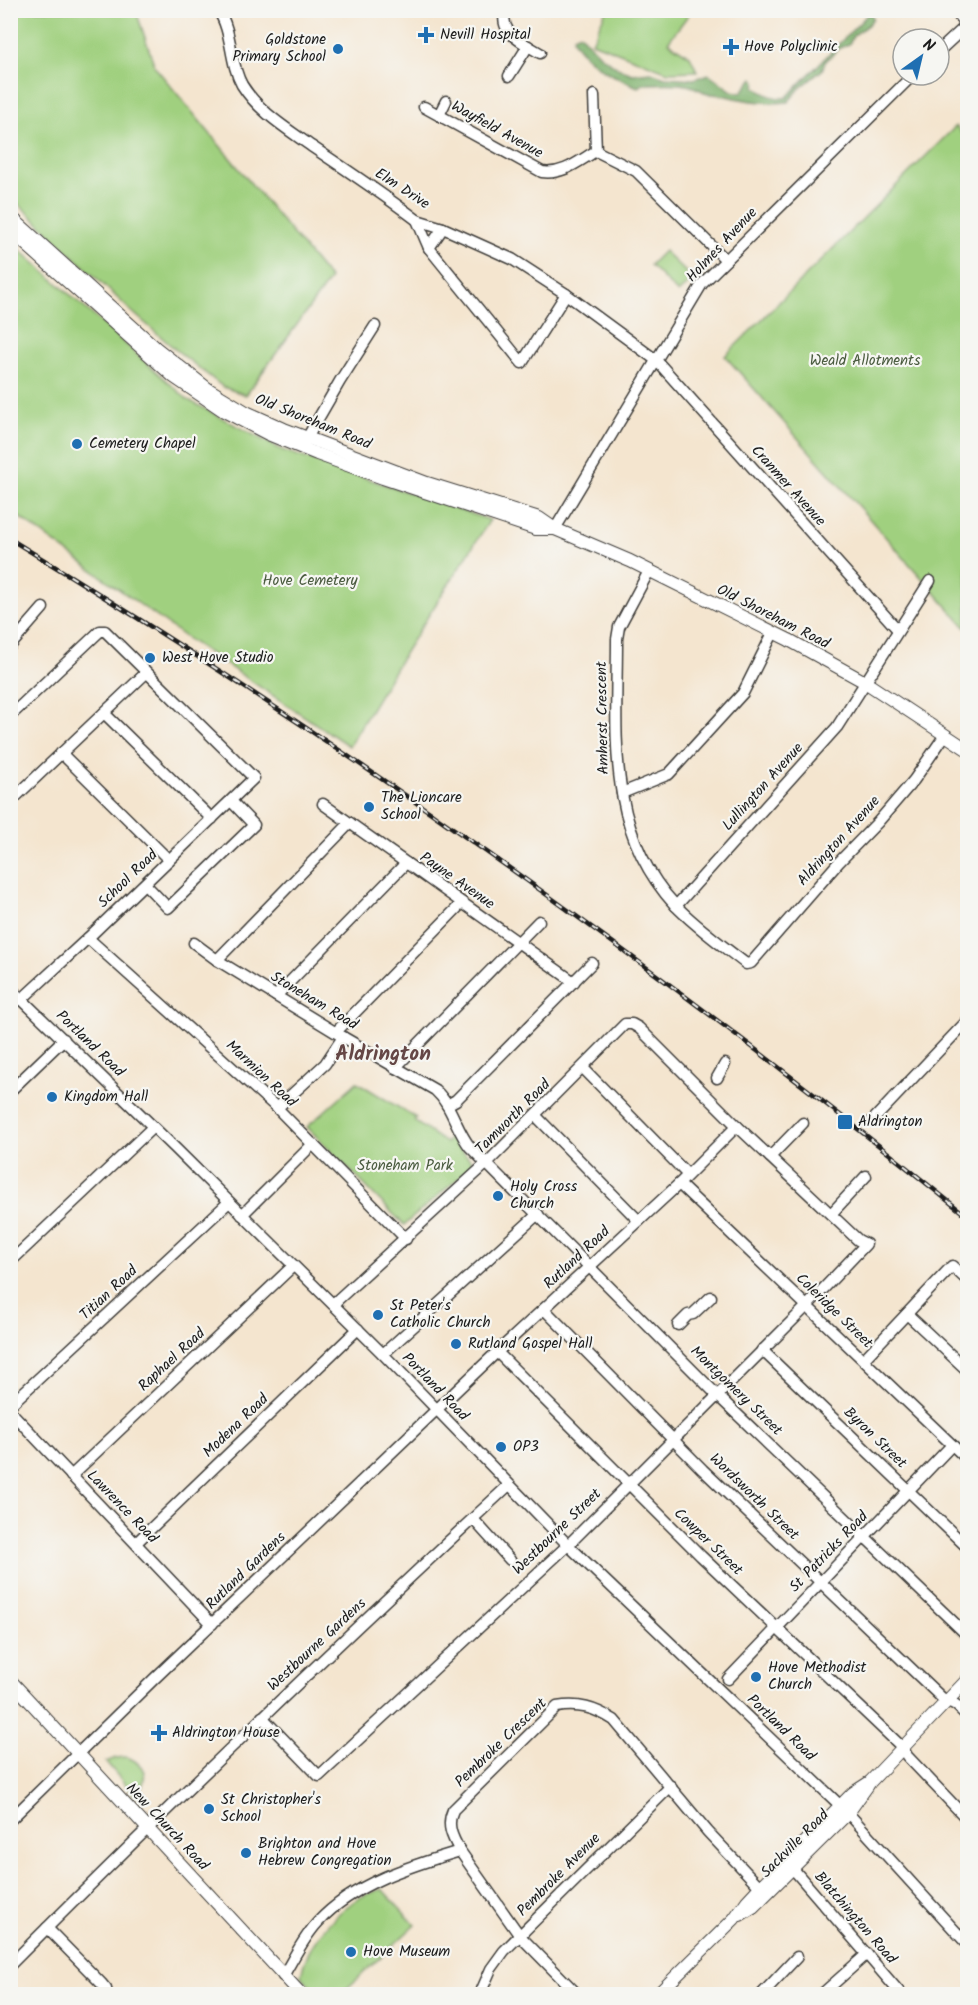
<svg xmlns="http://www.w3.org/2000/svg" width="978" height="2005" viewBox="0 0 978 2005" font-family="Kalam,sans-serif">
<rect width="100%" height="100%" fill="#f6f6f2"/>
<filter id="ink" filterUnits="userSpaceOnUse"><feTurbulence type="fractalNoise" baseFrequency=".0167" numOctaves="2"/><feDisplacementMap in="SourceGraphic" scale="12" xChannelSelector="R" yChannelSelector="G"/><feConvolveMatrix kernelMatrix="1 2 1 2 8 2 1 2 1" color-interpolation-filters="sRGB"/></filter>
<filter id="wash" filterUnits="userSpaceOnUse"><feTurbulence type="fractalNoise" baseFrequency=".008" numOctaves="4" result="noise"/><feDisplacementMap in="SourceGraphic" scale="24" xChannelSelector="R" yChannelSelector="G"/><feGaussianBlur stdDeviation="1.35" result="paint"/><feColorMatrix in="noise" values="0 0 0 0 0 0 0 0 0 0 0 0 0 0 0 0 0 1.4 0 .05"/><feComposite in="paint" operator="in"/></filter>
<g filter="url(#wash)">
<rect width="100%" height="100%" fill="#f4e5cf"/>
<!-- green -->
<g fill="#a0d07f" stroke="#5e764e" stroke-width="1.5">
<path d="M11,10l125,1 19,56 175,212 -84,116 -23,-8 -48,-38 -45,-39 -119,-113z"/>
<path d="M606,11h80l3,3 -21,28 22,14 7,15 -29,1 -76,-30z"/>
<path d="M956,126l12,14 -1,489 -242,-273z"/>
<path d="M10,241l178,159 94,50 208,70 -83,129 -58,97 -160,-106 -178,-129z"/>
<path d="M664,251l29,28 -15,14 -28,-28z"/>
<path d="M357,1082l59,36 -2,3 32,22 6,-8 3,9 20,20 -71,61 -97,-98z"/>
<path d="M127,1757c22,9 21,22 9,40l-30,-35 10,-4z"/>
<path d="M382,1889l33,36 -74,69h-23l-17,-18c5,-31 30,-59 55,-76 7,-5 18,-8 26,-11z"/>
</g>
<!-- forest -->
<path fill="#80b26e" stroke="#4e6745" stroke-width="1.5" d="M870,12l3,6 -4,6 -16,12 -4,8 -11,5 -13,13 -3,8 -23,19 -11,13c-16,2 -32,0 -48,-3 -12,-2 -21,-6 -33,-5 -20,-14 -41,-10 -64,-10l-5,3c-26,-11 -49,-22 -65,-47l1,-4 6,-2 21,22 17,12 14,6 19,-2 14,5 29,2 15,-5 23,17 9,2 12,-15 3,3 -1,6c10,8 19,12 31,11z"/>
</g>
<g filter="url(#ink)">
<g fill="none" stroke-linecap="round" stroke-linejoin="round">
<defs>
<g id="minor">
<path d="M218,10c15,22 11,52 24,75 16,26 44,43 69,61 36,24 72,48 106,74l26,8 69,31 54,35 90,66 242,270"/>
<path d="M506,10c-7,19 8,27 22,36l-19,30"/>
<path d="M955,10l13,19"/>
<path d="M528,46l12,7"/>
<path d="M939,51l29,-27"/>
<path d="M594,95l2,56"/>
<path d="M424,107l118,65c21,3 37,-11 54,-21l40,20 90,89"/>
<path d="M439,115l7,-14"/>
<path d="M417,220l12,28 93,115 44,-69"/>
<path d="M429,248l14,-20"/>
<path d="M303,445l37,-64 35,-55"/>
<path d="M555,529l147,-245 211,-209"/>
<path d="M649,571l-30,56 -2,12c0,95 -12,190 58,266 21,22 47,40 71,59l5,-1 88,-101 39,-40 36,-42 31,-45"/>
<path d="M10,646l33,-38"/>
<path d="M104,713l108,106"/>
<path d="M10,716l90,-85h5l149,147 -166,160 -67,62"/>
<path d="M61,753l108,107"/>
<path d="M622,793l47,-19 74,-81 30,-60"/>
<path d="M10,802l136,-129"/>
<path d="M323,804l251,178"/>
<path d="M145,884l23,24 86,-83 -23,-24"/>
<path d="M676,906l161,-179 93,-146"/>
<path d="M88,938l189,170 129,131"/>
<path d="M194,943l23,17 126,77 92,53c17,15 21,40 35,57l247,248 251,241"/>
<path d="M217,960l133,-137"/>
<path d="M10,988l164,159 209,207 185,191 280,268 120,132"/>
<path d="M276,996l130,-133"/>
<path d="M336,1032l126,-129"/>
<path d="M395,1068l144,-147"/>
<path d="M583,1068l104,106"/>
<path d="M717,1078l8,-14"/>
<path d="M10,1091l54,-52"/>
<path d="M447,1105l9,-5 136,-137"/>
<path d="M277,1108l48,-44 18,-27"/>
<path d="M536,1116l103,105"/>
<path d="M873,1120l95,-100"/>
<path d="M770,1157l33,-34"/>
<path d="M679,1184l289,276"/>
<path d="M831,1214l35,-38"/>
<path d="M242,1215l71,-71"/>
<path d="M10,1262l143,-135"/>
<path d="M544,1309l159,161 239,228 14,7 12,12"/>
<path d="M907,1314l61,57"/>
<path d="M678,1325l10,-10 5,-1 18,-17"/>
<path d="M762,1350l206,198"/>
<path d="M497,1352l204,204 202,192 4,8 61,64"/>
<path d="M383,1354l155,-140"/>
<path d="M864,1359l88,-93 16,15"/>
<path d="M10,1405l219,-203"/>
<path d="M10,1411l202,213"/>
<path d="M71,1476l222,-210"/>
<path d="M473,1519l37,41"/>
<path d="M136,1543l222,-214"/>
<path d="M728,1679l224,-234"/>
<path d="M262,1717l57,59 249,-231 239,-239 59,-62 -8,-4 -121,-114 -98,-98 -7,-4h-7l-138,139 -154,141"/>
<path d="M10,1820l145,-142 342,-326 182,-168 58,-58"/>
<path d="M788,1863l113,131"/>
<path d="M47,1928l54,55 5,6 1,5"/>
<path d="M10,1965c163,-164 330,-323 499,-480"/>
<path d="M283,1976c11,-18 20,-38 35,-54 36,-39 92,-56 142,-71"/>
<path d="M480,1994l11,-25 13,-18 167,-165"/>
<path d="M577,1994l-57,-58 -60,-85c-8,-14 -14,-26 -7,-41l104,-103c21,-4 38,1 57,13l94,112 52,55"/>
<path d="M762,1994l35,-37"/>
<path d="M822,1994l45,-40"/>
</g>
<g id="major">
<path d="M10,216l146,132 52,41 38,23 38,17 143,54 112,35 16,11 75,32 159,79 76,42 103,68"/>
<path d="M10,230l164,147 50,34 44,23 49,20 66,24 153,51h19"/>
<path d="M10,1680l291,314"/>
<path d="M740,1915l13,-8 95,-94 20,-28"/>
<path d="M658,1994l76,-75 13,-18 13,-14 93,-94 17,-11 98,-103"/>
</g>
</defs>
<!-- minor casing -->
<use href="#minor" stroke="#3c3a37" stroke-width="13"/>
<!-- major casing -->
<use href="#major" stroke="#3c3a37" stroke-width="14"/>
<!-- minor -->
<use href="#minor" stroke="#fff" stroke-width="10"/>
<!-- major -->
<use href="#major" stroke="#fff" stroke-width="12"/>
<defs>
<path id="rail" d="M10,539c334,203 654,431 958,678"/>
</defs>
<!-- rail casing -->
<use href="#rail" stroke="#1c1c1c" stroke-width="4.5"/>
<!-- rail -->
<use href="#rail" stroke="#f6f6f2" stroke-width="2" stroke-dasharray="7" stroke-linecap="butt"/>
</g>
</g>
<!-- markers -->
<g fill="#1f6fb2" stroke="#f6f6f2" stroke-width="2">
<path d="M423 26h6v6h6v6h-6v6h-6v-6h-6v-6h6z"/>
<path d="M728 38h6v6h6v6h-6v6h-6v-6h-6v-6h6z"/>
<circle cx="338" cy="49" r="6"/>
<circle cx="77" cy="444" r="6"/>
<circle cx="150" cy="658" r="6"/>
<circle cx="369" cy="807" r="6"/>
<circle cx="52" cy="1097" r="6"/>
<rect x="837" y="1114" width="16" height="16" rx="3"/>
<circle cx="498" cy="1196" r="6"/>
<circle cx="378" cy="1315" r="6"/>
<circle cx="456" cy="1344" r="6"/>
<circle cx="501" cy="1447" r="6"/>
<circle cx="756" cy="1677" r="6"/>
<path d="M156 1724h6v6h6v6h-6v6h-6v-6h-6v-6h6z"/>
<circle cx="209" cy="1809" r="6"/>
<circle cx="246" cy="1853" r="6"/>
<circle cx="351" cy="1952" r="6"/>
</g>
<g text-anchor="middle" dominant-baseline="central" stroke-width="4.5" stroke-linejoin="round" paint-order="stroke">
<!-- poi labels -->
<g font-size="15" fill="#1c1c1c" stroke="#f6f6f2" text-anchor="start">
<text x="440" y="35">Nevill Hospital</text>
<text x="326" y="40" text-anchor="end">Goldstone<tspan x="326" dy="17">Primary School</tspan></text>
<text x="744" y="47">Hove Polyclinic</text>
<text x="89" y="444">Cemetery Chapel</text>
<text x="162" y="658">West Hove Studio</text>
<text x="381" y="798">The Lioncare<tspan x="381" dy="17">School</tspan></text>
<text x="64" y="1097">Kingdom Hall</text>
<text x="858" y="1122">Aldrington</text>
<text x="510" y="1187">Holy Cross<tspan x="510" dy="17">Church</tspan></text>
<text x="390" y="1306">St Peter's<tspan x="390" dy="17">Catholic Church</tspan></text>
<text x="468" y="1344">Rutland Gospel Hall</text>
<text x="513" y="1447">OP3</text>
<text x="768" y="1668">Hove Methodist<tspan x="768" dy="17">Church</tspan></text>
<text x="172" y="1733">Aldrington House</text>
<text x="221" y="1800">St Christopher's<tspan x="221" dy="17">School</tspan></text>
<text x="258" y="1844">Brighton and Hove<tspan x="258" dy="17">Hebrew Congregation</tspan></text>
<text x="363" y="1952">Hove Museum</text>
</g>
<!-- street labels -->
<g font-size="15" fill="#1c1c1c" stroke="#f6f6f2">
<text transform="translate(497 130) rotate(29)">Wayfield Avenue</text>
<text transform="translate(402 189) rotate(33)">Elm Drive</text>
<text transform="translate(722 245) rotate(-47)">Holmes Avenue</text>
<text transform="translate(313 422) rotate(22)">Old Shoreham Road</text>
<text transform="translate(788 486) rotate(48)">Cranmer Avenue</text>
<text transform="translate(773 617) rotate(27)">Old Shoreham Road</text>
<text transform="translate(603 718) rotate(-91)">Amherst Crescent</text>
<text transform="translate(763 787) rotate(-48)">Lullington Avenue</text>
<text transform="translate(839 841) rotate(-48)">Aldrington Avenue</text>
<text transform="translate(128 879) rotate(-44)">School Road</text>
<text transform="translate(457 881) rotate(35)">Payne Avenue</text>
<text transform="translate(314 1001) rotate(31)">Stoneham Road</text>
<text transform="translate(90 1044) rotate(44)">Portland Road</text>
<text transform="translate(261 1074) rotate(43)">Marmion Road</text>
<text transform="translate(513 1117) rotate(-45)">Tamworth Road</text>
<text transform="translate(577 1258) rotate(-43)">Rutland Road</text>
<text transform="translate(109 1293) rotate(-43)">Titian Road</text>
<text transform="translate(834 1311) rotate(44)">Coleridge Street</text>
<text transform="translate(172 1360) rotate(-43)">Raphael Road</text>
<text transform="translate(435 1387) rotate(46)">Portland Road</text>
<text transform="translate(736 1391) rotate(44)">Montgomery Street</text>
<text transform="translate(236 1426) rotate(-44)">Modena Road</text>
<text transform="translate(875 1438) rotate(44)">Byron Street</text>
<text transform="translate(754 1497) rotate(44)">Wordsworth Street</text>
<text transform="translate(122 1507) rotate(46)">Lawrence Road</text>
<text transform="translate(557 1532) rotate(-44)">Westbourne Street</text>
<text transform="translate(708 1542) rotate(44)">Cowper Street</text>
<text transform="translate(829 1552) rotate(-46)">St Patricks Road</text>
<text transform="translate(246 1571) rotate(-44)">Rutland Gardens</text>
<text transform="translate(317 1645) rotate(-43)">Westbourne Gardens</text>
<text transform="translate(781 1728) rotate(44)">Portland Road</text>
<text transform="translate(501 1743) rotate(-44)">Pembroke Crescent</text>
<text transform="translate(167 1827) rotate(47)">New Church Road</text>
<text transform="translate(795 1844) rotate(-45)">Sackville Road</text>
<text transform="translate(559 1875) rotate(-45)">Pembroke Avenue</text>
<text transform="translate(855 1918) rotate(49)">Blatchington Road</text>
</g>
<!-- park labels -->
<g font-size="15" fill="#4a5b3f" stroke="#f6f6f2">
<text x="865" y="361">Weald Allotments</text>
<text x="310" y="581">Hove Cemetery</text>
<text x="405" y="1166">Stoneham Park</text>
</g>
<!-- district labels -->
<g font-size="21" font-weight="bold" fill="#654746" stroke="#f6f6f2">
<text x="383" y="1054">Aldrington</text>
</g>
</g>
<!-- margin -->
<rect width="978" height="2005" fill="none" stroke="#f6f6f2" stroke-width="36"/>
<!-- north arrow -->
<g transform="translate(921 57) rotate(34)"><circle r="28" fill="#f6f6f2" stroke="#9f9f9c" stroke-width="1.5"/>
<path d="M0-4.5L10 22L0 15L-10 22Z" fill="#1f6fb2"/>
<text y="-9" font-size="16" font-weight="bold" text-anchor="middle" fill="#1c1c1c">N</text>
</g>
</svg>
